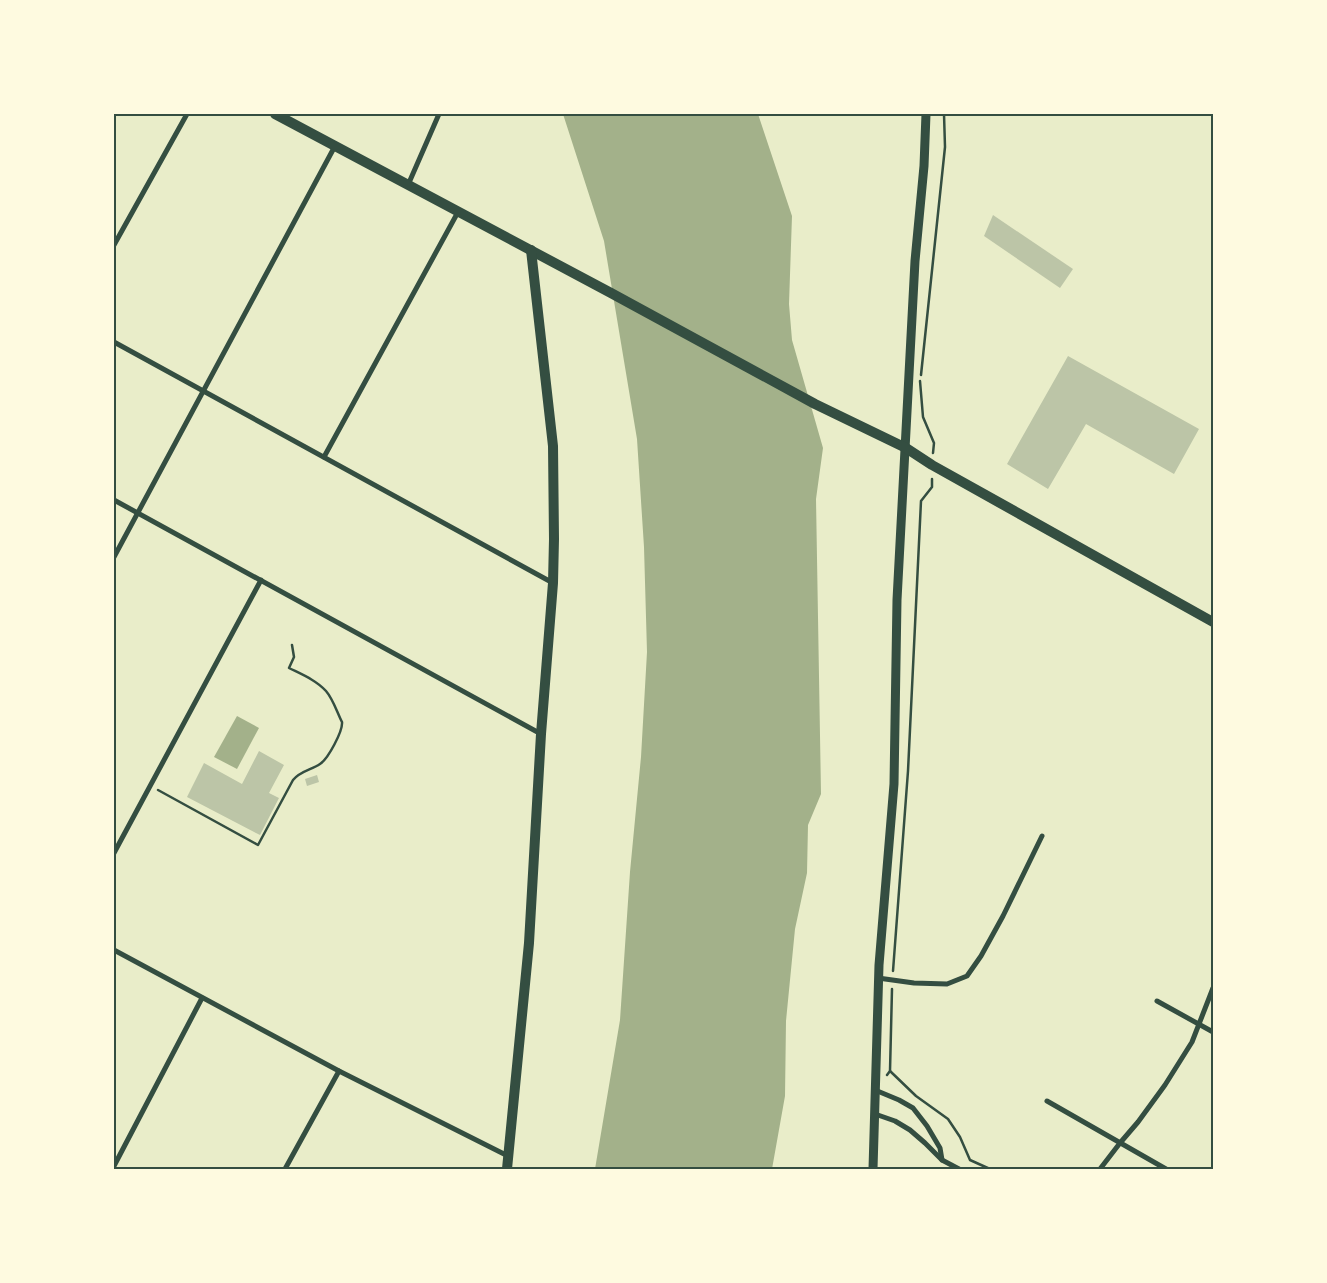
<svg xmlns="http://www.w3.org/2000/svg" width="1327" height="1283" viewBox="0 0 1327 1283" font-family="'Noto Sans',sans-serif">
<rect width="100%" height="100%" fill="#e9edc9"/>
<!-- water -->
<g fill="#a3b18a">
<path d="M563,114h195l34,102 -3,88 3,36 31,108 -7,51 5,295 -13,31 -1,48 -12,56 -9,92 -1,75 -13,73h-177l25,-149 10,-148 11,-115 6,-105 -3,-105 -7,-108 -33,-198z"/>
<path d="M237,716l22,12 -22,41 -23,-12z"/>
</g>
<!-- building -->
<g fill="#bcc5a7">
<path d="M993,215l80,54 -13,19 -76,-52z"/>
<path d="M1068,356l131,73 -25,45 -88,-50 -38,65 -41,-25z"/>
<path d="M259,751l25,14 -15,28 10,5 -19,37 -73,-38 17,-34 38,21z"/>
<path d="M317,775l2,7 -12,4 -2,-7z"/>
</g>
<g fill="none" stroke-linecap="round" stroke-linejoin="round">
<!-- path -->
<g stroke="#344e41" stroke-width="2.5">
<path d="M921,375l24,-228 -1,-33"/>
<path d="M920,381l3,36 11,26 -1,10"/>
<path d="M158,790l100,55 35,-65c7,-9 18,-10 27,-16 8,-5 23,-33 22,-42 -5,-10 -9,-23 -16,-31 -10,-11 -25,-17 -37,-23l5,-11 -2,-12"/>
<path d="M893,971l15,-200 13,-270 11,-14v-8"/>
<path d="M890,1071l26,25 32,23 12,18 10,23 20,9"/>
<path d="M887,1075l3,-4 2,-82"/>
</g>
<!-- minor -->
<g stroke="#344e41" stroke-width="5">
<path d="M408,185l31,-71"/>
<path d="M114,245l73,-131"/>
<path d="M114,342l439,241"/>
<path d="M324,457l134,-245"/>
<path d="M114,500l427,234"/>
<path d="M114,557l221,-411"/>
<path d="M114,853l147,-273"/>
<path d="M114,950l225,121 169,85"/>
<path d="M878,978l36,5 33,1 20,-8 14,-20 22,-40 39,-80"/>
<path d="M1157,1001l56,31"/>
<path d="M875,1090l24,10 14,8 14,18 13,22 2,12"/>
<path d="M1047,1101l119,68"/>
<path d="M875,1114l20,7 15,9 15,13 17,17 17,9"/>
<path d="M114,1166l88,-168"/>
<path d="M285,1169l54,-98"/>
<path d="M1100,1169l20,-26 18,-21 27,-37 27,-43 21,-54"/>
</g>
<!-- tertiary -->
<path stroke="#344e41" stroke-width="9" d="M873,1169l6,-204 15,-181 3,-184 18,-339 9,-95 2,-52"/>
<!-- secondary -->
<g stroke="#344e41" stroke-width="10">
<path d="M275,114l336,179 204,111 91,44 26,17 281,157"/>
<path d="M507,1169l22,-226 12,-209 12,-151 1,-44 -1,-93 -22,-196"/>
</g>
</g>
<!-- border -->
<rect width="1327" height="1283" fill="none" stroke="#fefae0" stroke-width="230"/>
<rect x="115" y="115" width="1097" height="1053" fill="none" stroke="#344e41" stroke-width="2"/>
</svg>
